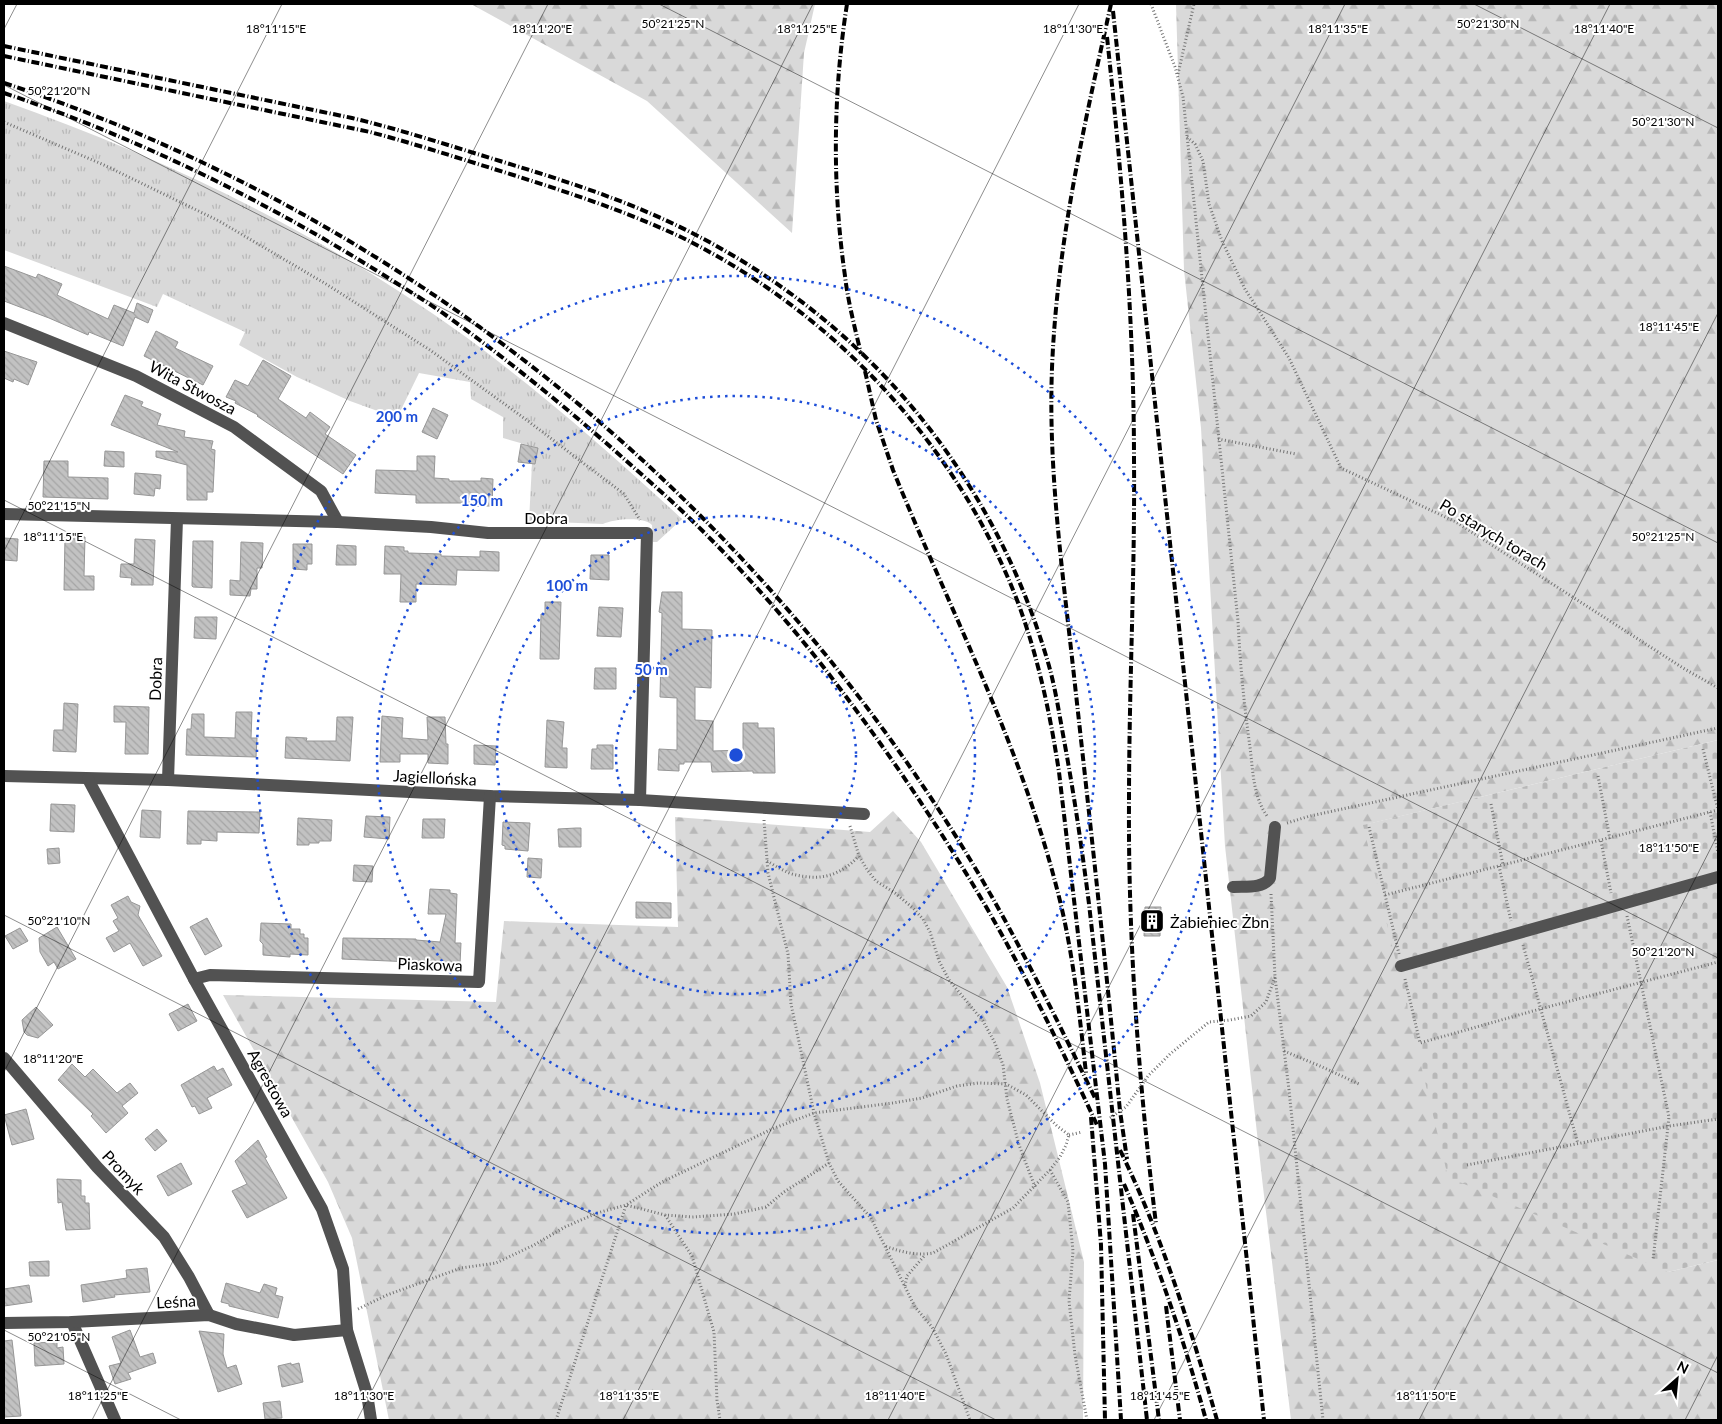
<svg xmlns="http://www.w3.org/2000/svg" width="1722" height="1424" viewBox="0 0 1722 1424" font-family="Lato,sans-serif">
<defs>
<pattern id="grass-tufts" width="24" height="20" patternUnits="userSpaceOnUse" patternTransform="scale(1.25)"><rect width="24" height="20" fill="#d9d9d9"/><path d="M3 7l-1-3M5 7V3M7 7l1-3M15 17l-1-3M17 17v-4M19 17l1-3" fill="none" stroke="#b8b8b8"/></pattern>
<pattern id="forest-firs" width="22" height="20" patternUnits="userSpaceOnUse" patternTransform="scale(1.25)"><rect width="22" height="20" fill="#d9d9d9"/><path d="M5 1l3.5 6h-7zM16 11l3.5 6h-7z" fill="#b8b8b8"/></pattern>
<pattern id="cemetery-stones" width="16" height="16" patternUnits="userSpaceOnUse" patternTransform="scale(1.25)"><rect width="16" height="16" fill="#d9d9d9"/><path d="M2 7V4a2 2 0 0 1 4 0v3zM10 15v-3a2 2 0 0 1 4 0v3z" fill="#b8b8b8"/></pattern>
<pattern id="building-back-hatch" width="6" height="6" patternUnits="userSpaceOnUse" patternTransform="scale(1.25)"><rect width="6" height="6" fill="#c2c2c2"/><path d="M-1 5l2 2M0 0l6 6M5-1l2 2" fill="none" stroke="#a5a5a5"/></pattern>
</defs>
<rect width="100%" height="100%" fill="#fff"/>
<!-- grass -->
<path fill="url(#grass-tufts)" d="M4,101c163,58 321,134 462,236 76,56 147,118 216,182l-25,23h-4l-1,-17c-9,-9 -39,-6 -49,-1l-74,-3 3,-57h3l3,-16 -35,-10v-21l-32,-18 -1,-17 -51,-9 -22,45 -47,-17 -53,-24 -58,-32 6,-13 -82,-38 -6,13 -153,-57z"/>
<!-- forest -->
<g fill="url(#forest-firs)">
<path d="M471,4h344l-11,49 -12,180 -145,-132z"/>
<path d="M1176,4h542v736l-354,85 304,447 50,-12v160h-427l-28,-233 -38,-341 -24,-418 -17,-158z"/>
<path d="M893,811l28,31 86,145 33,96 44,179 -1,158h-694l-37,-182 -24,-56 -105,-187 273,7 8,-81 174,6 -3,-110 195,15z"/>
</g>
<!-- cemetery -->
<path fill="url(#cemetery-stones)" d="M1718,740v520l-50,12 -220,-95 -85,-352z"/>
<!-- building -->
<g fill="url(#building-back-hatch)" stroke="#969696">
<path d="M4,266l32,12 2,-4 24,10 -5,11 51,24 6,-14 20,8 3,-10 16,7 -5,13 -13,-6 -12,29 -34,-14 -1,3 -39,-17 -45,-17z"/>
<path d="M156,331l22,11 -3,6 38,18 -10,19 -59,-29z"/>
<path d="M4,351l33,11 -9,23 -14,-6 -1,3 -9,-4z"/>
<path d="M263,360l28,16 -13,23 28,19 4,-6 20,15 -5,7 31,21 -13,19 -86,-58 1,-1 -23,-12 1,-2 -10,-4 9,-17 13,6z"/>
<path d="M125,395l18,7 -2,4 20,8 -4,11 28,6 -1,6 29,4 -2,8 4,1 -2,42h-6v8h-20v-35l-31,-8v-6l22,1 -67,-27z"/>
<path d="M433,408l15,7 -11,24 -15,-7z"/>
<path d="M521,444l17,4 -3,16 -17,-2z"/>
<path d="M105,451l19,1v15l-20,-1z"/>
<path d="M417,456h18l-1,22 15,1v2h32v-3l12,1 -1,27h-28v-3h-48v-8l-41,-2 1,-23 41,1z"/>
<path d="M44,461h24v16l40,1v21l-65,-2z"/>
<path d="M135,473l26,2 -1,14 -5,-1 -1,8 -20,-2z"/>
<path d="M65,537h20l-1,39h10v14h-30z"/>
<path d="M4,538l14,1 -1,22 -13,-1z"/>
<path d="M135,539l20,1 -2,45h-22l1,-7 -12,-1 1,-13h13z"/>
<path d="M193,541h20l-1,47 -19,-1 -1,-1z"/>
<path d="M241,542l22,1 -1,25h-5v21h-6l-1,7 -20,-1v-15l10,1z"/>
<path d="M293,544h19v20h-5v6l-14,-1z"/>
<path d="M337,545l19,1v19h-20z"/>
<path d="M385,546l19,1v4h4v2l33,1v2l39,1v-6l19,1v19l-42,-1 -1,15 -40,-1v18h-16l1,-28h-17z"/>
<path d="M591,555h18v25l-19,-1z"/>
<path d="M662,592h20v37l30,1 -1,58 -16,-1v33l18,1v30l30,-1v-27h15v5h16l1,45h-22v-2l-41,1 -1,-10h-27v2h-5v7l-21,-1 1,-21 18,1v-52l-17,-1 2,-84 -3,-1z"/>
<path d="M545,602h16l-2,57h-19l1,-45h4z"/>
<path d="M599,607l24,1 -2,29 -24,-1z"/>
<path d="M195,617h22l-1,22 -22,-1z"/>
<path d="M595,668h21v21h-22z"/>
<path d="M64,703l14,1 -2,48 -23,-1 1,-21h9z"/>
<path d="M114,706l35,1 -1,47h-23l1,-32h-12z"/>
<path d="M236,712h16l-1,26h6l-1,19 -70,-2 1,-26h4l1,-15h12v23l31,1z"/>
<path d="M382,716l21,2 -1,20 26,2 -1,-23h18l1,27h2v20l-20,-1v-9h-28v8h-20z"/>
<path d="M337,717h16l-3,44 -65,-3 1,-21 21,1 -1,3h30z"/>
<path d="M547,720l17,2 -2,26h5v20l-22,-1z"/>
<path d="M474,745l22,1 -1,19 -21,-1z"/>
<path d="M597,745h16v24h-22l1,-20h5z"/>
<path d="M51,804l24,1 -1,27 -24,-1z"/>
<path d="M142,810l19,1 -1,27 -20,-1z"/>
<path d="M188,811l72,1 -1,21 -42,-1v9l-16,-1v4h-14z"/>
<path d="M366,816l24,1 -1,22 -25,-2z"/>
<path d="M298,818l34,2 -1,21h-12v2h-10v2h-12z"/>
<path d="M423,819h22l-1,19h-22z"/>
<path d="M503,822l27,1 -2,28 -23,-2v-3l-3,-1z"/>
<path d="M576,828h5v19h-22l-1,-18z"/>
<path d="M59,848l1,15 -12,1 -1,-15z"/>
<path d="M528,858l14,1 -1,19 -14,-1z"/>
<path d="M354,865l19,1 -1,16 -19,-1z"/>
<path d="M430,889l20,1v3l7,1 -2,49h6l-1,21 -118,-5 1,-21 73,1v1l24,2 6,-28h-18z"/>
<path d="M128,896l3,6 9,4 -2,9 24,41 -19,10 -13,-23 -16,9 -8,-14 13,-7 -6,-10 5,-3 -7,-13z"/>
<path d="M636,902l35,1v15h-35z"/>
<path d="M1145,907h16l-1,29h-16z"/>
<path d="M207,918l15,28 -17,9 -15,-28z"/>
<path d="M261,923l30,1v5h9v5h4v4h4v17l-18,-1v3l-27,-2v-11l-3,-3z"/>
<path d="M57,927l19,32 -18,10 -4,-7 -6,4 -8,-14 -1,-14z"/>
<path d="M20,928l8,13 -15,8 -8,-13z"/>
<path d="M188,1004l9,17 -19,10 -9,-17z"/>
<path d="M36,1007l17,18 -15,13 -11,-3 -3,-3 -2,-12z"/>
<path d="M72,1064l13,13 8,-8 24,24 13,-10 8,10 -16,13 6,7 -22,20 -15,-17 2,-2 -35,-34z"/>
<path d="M214,1066l3,5 6,-3 9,17 -25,13 5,10 -13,6 -4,-8 -3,1 -11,-22z"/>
<path d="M26,1109l8,30 -22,6 -8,-30z"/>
<path d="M157,1129l10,12 -12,10 -10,-12z"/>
<path d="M258,1140l9,17 -2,1 22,40 -40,20 -15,-27 15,-7 -12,-23z"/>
<path d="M181,1163l11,21 -24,12 -11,-20z"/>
<path d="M57,1179l24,1v16h4v7h4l1,26 -24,1 -4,-28 -4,1z"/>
<path d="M49,1261v15h-19l-1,-14z"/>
<path d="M147,1268l3,24 -36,3 1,2 -32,5 -2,-17 46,-7 -1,-8z"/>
<path d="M226,1283l34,10 4,-9 13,4 -2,7 8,2 -5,21 -49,-12v-2l-8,-2z"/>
<path d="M29,1285l3,17 -28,4v-17z"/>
<path d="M130,1330l10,27 13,-4 3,10 -28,10 3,6 -16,5 -6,-18 12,-3 -9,-26z"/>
<path d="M199,1331l25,3 -1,20 4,14 9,-3 6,19 -24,8z"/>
<path d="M12,1340l9,76 -17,1v-76z"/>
<path d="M57,1342v6l6,-1 1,17 -29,2 -1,-23z"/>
<path d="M291,1363v2l8,-2 4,19 -21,5 -4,-21z"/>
<path d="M280,1401l2,17 -17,1 -2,-16z"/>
</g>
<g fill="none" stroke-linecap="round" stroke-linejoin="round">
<!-- path -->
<g stroke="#747474" stroke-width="3" stroke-dasharray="1 2.5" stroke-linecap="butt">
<path d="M1151,4l24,63 8,30 55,524c2,42 6,84 12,126 3,24 3,49 17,69"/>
<path d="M1178,74l16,-70"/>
<path d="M4,122l100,43 115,56 107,63 104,66 98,71 96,73 16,26"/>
<path d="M1187,137l8,7 8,17 6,43 13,37 23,48 44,69 52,110 115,54 227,146 35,20"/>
<path d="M1218,439l78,15"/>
<path d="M1703,749l15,61"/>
<path d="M1598,776l12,63"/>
<path d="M1491,804l12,61"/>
<path d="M1710,812l8,41"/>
<path d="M764,820l4,53 20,81 3,50 23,109 15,50 9,18 33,37 44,89 17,20 14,27 24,66"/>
<path d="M1287,823l23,-7 408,-88"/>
<path d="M850,826l9,30 9,15 8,10 19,12 18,15 10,11 7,13 9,29 10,19 34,41 12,22 8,22 4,34 12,46 16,42"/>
<path d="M1369,827l30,127"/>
<path d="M1601,841l10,52"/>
<path d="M767,861c9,5 19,12 29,14 27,6 44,0 63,-19"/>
<path d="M1499,866l12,55"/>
<path d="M1271,894l4,83 14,113 34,330"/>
<path d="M1385,895l333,-85"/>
<path d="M1627,916l42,201 -16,143"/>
<path d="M1523,945l55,199"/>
<path d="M1405,979l15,64 120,-34 178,-47"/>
<path d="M1284,1051l36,15 39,18"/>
<path d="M1110,1118l16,-11 22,-31 22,-22 39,-32 21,-2 21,-4 15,-14 9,-25"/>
<path d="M1069,1135l13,-3"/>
<path d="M1467,1165l202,-39 49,-7"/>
<path d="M1050,1170l18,32 5,49 -4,50 6,54 12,65"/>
<path d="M665,1215l27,41 22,76 3,68 3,20"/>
<path d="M905,1286l2,-10 18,-21"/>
<path d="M358,1309l29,-14 74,-27 35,-5 38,-18 31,-18 32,-14 29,-8 39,10 27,2 42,-3 32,-7 18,-15 45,-29"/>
<path d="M556,1420l70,-215 36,-23 110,-53 42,-16 79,-10 29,-5 35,-12 21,-3 28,1 20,11 31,31 12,9 -3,10 -6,12 -10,13 -37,38 -80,45c-16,3 -32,-1 -48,-7"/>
</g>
<!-- minor -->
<g stroke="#525252" stroke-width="12">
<path d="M4,323l132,53 98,51 87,64 17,31"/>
<path d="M4,514l334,8 93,5 57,6h159l-7,267"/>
<path d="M4,776l164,4 322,16 150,4 224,14"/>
<path d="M88,779l106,200 128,230 21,60 4,61 20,64 4,26"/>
<path d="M168,780l9,-261"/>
<path d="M1233,887c11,-1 30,2 37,-9l5,-51"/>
<path d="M1401,966l317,-89"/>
<path d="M194,979l16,-4 269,7 11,-186"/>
<path d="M4,1058l93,109 67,70 25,40 20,38"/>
<path d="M72,1322l43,98"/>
<path d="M4,1323l68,-1 137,-7 27,9 58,11 53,-5"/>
</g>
<!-- rail -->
<g stroke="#000" stroke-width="4" stroke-dasharray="8 2.5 1 2.5" stroke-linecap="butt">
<path d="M847,4c-14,89 -15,182 -2,272 3,26 10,52 16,78"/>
<path d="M1111,4c-27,122 -54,239 -59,364 -4,103 11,206 22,308 16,145 32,290 46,435l7,48"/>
<path d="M1113,11l151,1409"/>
<path d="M1107,37c15,140 27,281 27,423 1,114 -5,227 -5,341 -1,141 10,283 27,423"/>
<path d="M4,46l348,72c50,12 99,28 148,43 66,20 132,41 194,73 172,88 298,239 353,425 8,26 12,54 17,81 10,54 18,109 25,164l58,516"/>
<path d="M4,56l366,76c46,12 91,27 137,41 60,19 119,38 176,65 149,74 274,206 334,362 21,56 33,113 42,172l46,392 16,256"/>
<path d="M4,83c383,126 712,387 933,724 61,92 110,192 158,291"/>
<path d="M4,93c132,44 260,107 378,181 22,14 44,27 65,42 61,44 120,92 176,142 19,17 39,34 58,52 58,55 112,116 160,180 47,62 91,127 131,193 47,78 87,160 125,242"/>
<path d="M865,371l11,49 17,50c56,138 127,274 164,419 16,61 22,122 29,184"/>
<path d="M1091,1117l10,128 4,175"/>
<path d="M1120,1150c42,86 71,179 97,270"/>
<path d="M1124,1184c33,77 60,156 82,236"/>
<path d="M1133,1214l26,206"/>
<path d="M1166,1306l14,114"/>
</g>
</g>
<!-- ticks -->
<path fill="none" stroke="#000" stroke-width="1" stroke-opacity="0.45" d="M659,4l1059,539M1474,4l244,124M4,29l13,-25M4,85l1714,873M4,500l1714,873M4,551l278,-547M4,915l992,505M4,1072l544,-1068M4,1330l177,90M92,1420l721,-1416M357,1420l722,-1416M623,1420l722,-1416M888,1420l722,-1416M1154,1420l564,-1107M1419,1420l299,-586M1685,1420l33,-65"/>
<!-- distance rings -->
<g fill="none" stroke="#1d4ed8" stroke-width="2.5" stroke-dasharray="2.5 5">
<circle cx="736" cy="755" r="120"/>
<circle cx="736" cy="755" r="239"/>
<circle cx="736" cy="755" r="359"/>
<circle cx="736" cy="755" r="479"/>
</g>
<!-- icons -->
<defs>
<symbol id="building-square" viewBox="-11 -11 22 22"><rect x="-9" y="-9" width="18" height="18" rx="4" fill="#000" stroke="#fff"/><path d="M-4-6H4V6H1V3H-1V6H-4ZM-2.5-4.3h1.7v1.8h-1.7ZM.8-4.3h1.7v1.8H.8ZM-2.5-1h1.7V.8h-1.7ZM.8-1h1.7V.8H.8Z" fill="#fff"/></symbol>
</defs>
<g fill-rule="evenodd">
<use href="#building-square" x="1138" y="907" width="28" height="28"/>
</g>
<g text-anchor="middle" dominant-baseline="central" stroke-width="4" stroke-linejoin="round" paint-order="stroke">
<!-- street labels -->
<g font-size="16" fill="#000" stroke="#fff">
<text transform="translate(193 387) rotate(28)">Wita Stwosza</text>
<text x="546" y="517">Dobra</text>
<text transform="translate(1494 534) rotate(31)">Po starych torach</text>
<text transform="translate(155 679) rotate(-88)">Dobra</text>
<text transform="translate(435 777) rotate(3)">Jagiellońska</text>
<text transform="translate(430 964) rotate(2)">Piaskowa</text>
<text transform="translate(271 1083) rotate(61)">Agrestowa</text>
<text transform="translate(124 1172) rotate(47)">Promyk</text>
<text transform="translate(176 1301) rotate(-3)">Leśna</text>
</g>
<!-- poi labels -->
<g font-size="16" fill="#000" stroke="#fff" text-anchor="start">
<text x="1170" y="921">Żabieniec Żbn</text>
</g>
</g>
<g font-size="12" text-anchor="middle" fill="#000" stroke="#fff" stroke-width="4" stroke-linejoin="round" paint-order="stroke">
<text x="673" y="28">50°21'25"N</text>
<text x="1488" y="28">50°21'30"N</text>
<text x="276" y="33">18°11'15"E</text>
<text x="542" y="33">18°11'20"E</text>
<text x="807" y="33">18°11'25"E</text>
<text x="1073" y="33">18°11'30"E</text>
<text x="1338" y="33">18°11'35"E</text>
<text x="1604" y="33">18°11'40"E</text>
<text x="59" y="95">50°21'20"N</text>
<text x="1663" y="126">50°21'30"N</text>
<text x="1669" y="331">18°11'45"E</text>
<text x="59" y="510">50°21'15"N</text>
<text x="1663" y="541">50°21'25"N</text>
<text x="53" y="541">18°11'15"E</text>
<text x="1669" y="852">18°11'50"E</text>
<text x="59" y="925">50°21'10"N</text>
<text x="1663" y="956">50°21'20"N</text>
<text x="53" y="1063">18°11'20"E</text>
<text x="59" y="1341">50°21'05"N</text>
<text x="98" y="1400">18°11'25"E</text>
<text x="364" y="1400">18°11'30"E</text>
<text x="629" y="1400">18°11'35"E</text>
<text x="895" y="1400">18°11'40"E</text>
<text x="1160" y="1400">18°11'45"E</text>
<text x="1426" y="1400">18°11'50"E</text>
</g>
<circle cx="736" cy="755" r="8" fill="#1d4ed8" stroke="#fff" stroke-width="2.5"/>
<g font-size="15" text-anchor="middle" font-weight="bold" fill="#1d4ed8" stroke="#fff" stroke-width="4" stroke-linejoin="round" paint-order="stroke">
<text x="397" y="422">200 m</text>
<text x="482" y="506">150 m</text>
<text x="567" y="591">100 m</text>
<text x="651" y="675">50 m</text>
</g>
<!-- border -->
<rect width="1722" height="1424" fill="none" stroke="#000000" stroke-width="10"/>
<!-- north arrow -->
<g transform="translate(1677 1379) rotate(27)" stroke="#ffffff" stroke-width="4" paint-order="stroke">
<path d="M0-4L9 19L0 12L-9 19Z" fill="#000000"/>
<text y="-8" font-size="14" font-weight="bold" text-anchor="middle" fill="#000000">N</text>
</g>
</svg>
